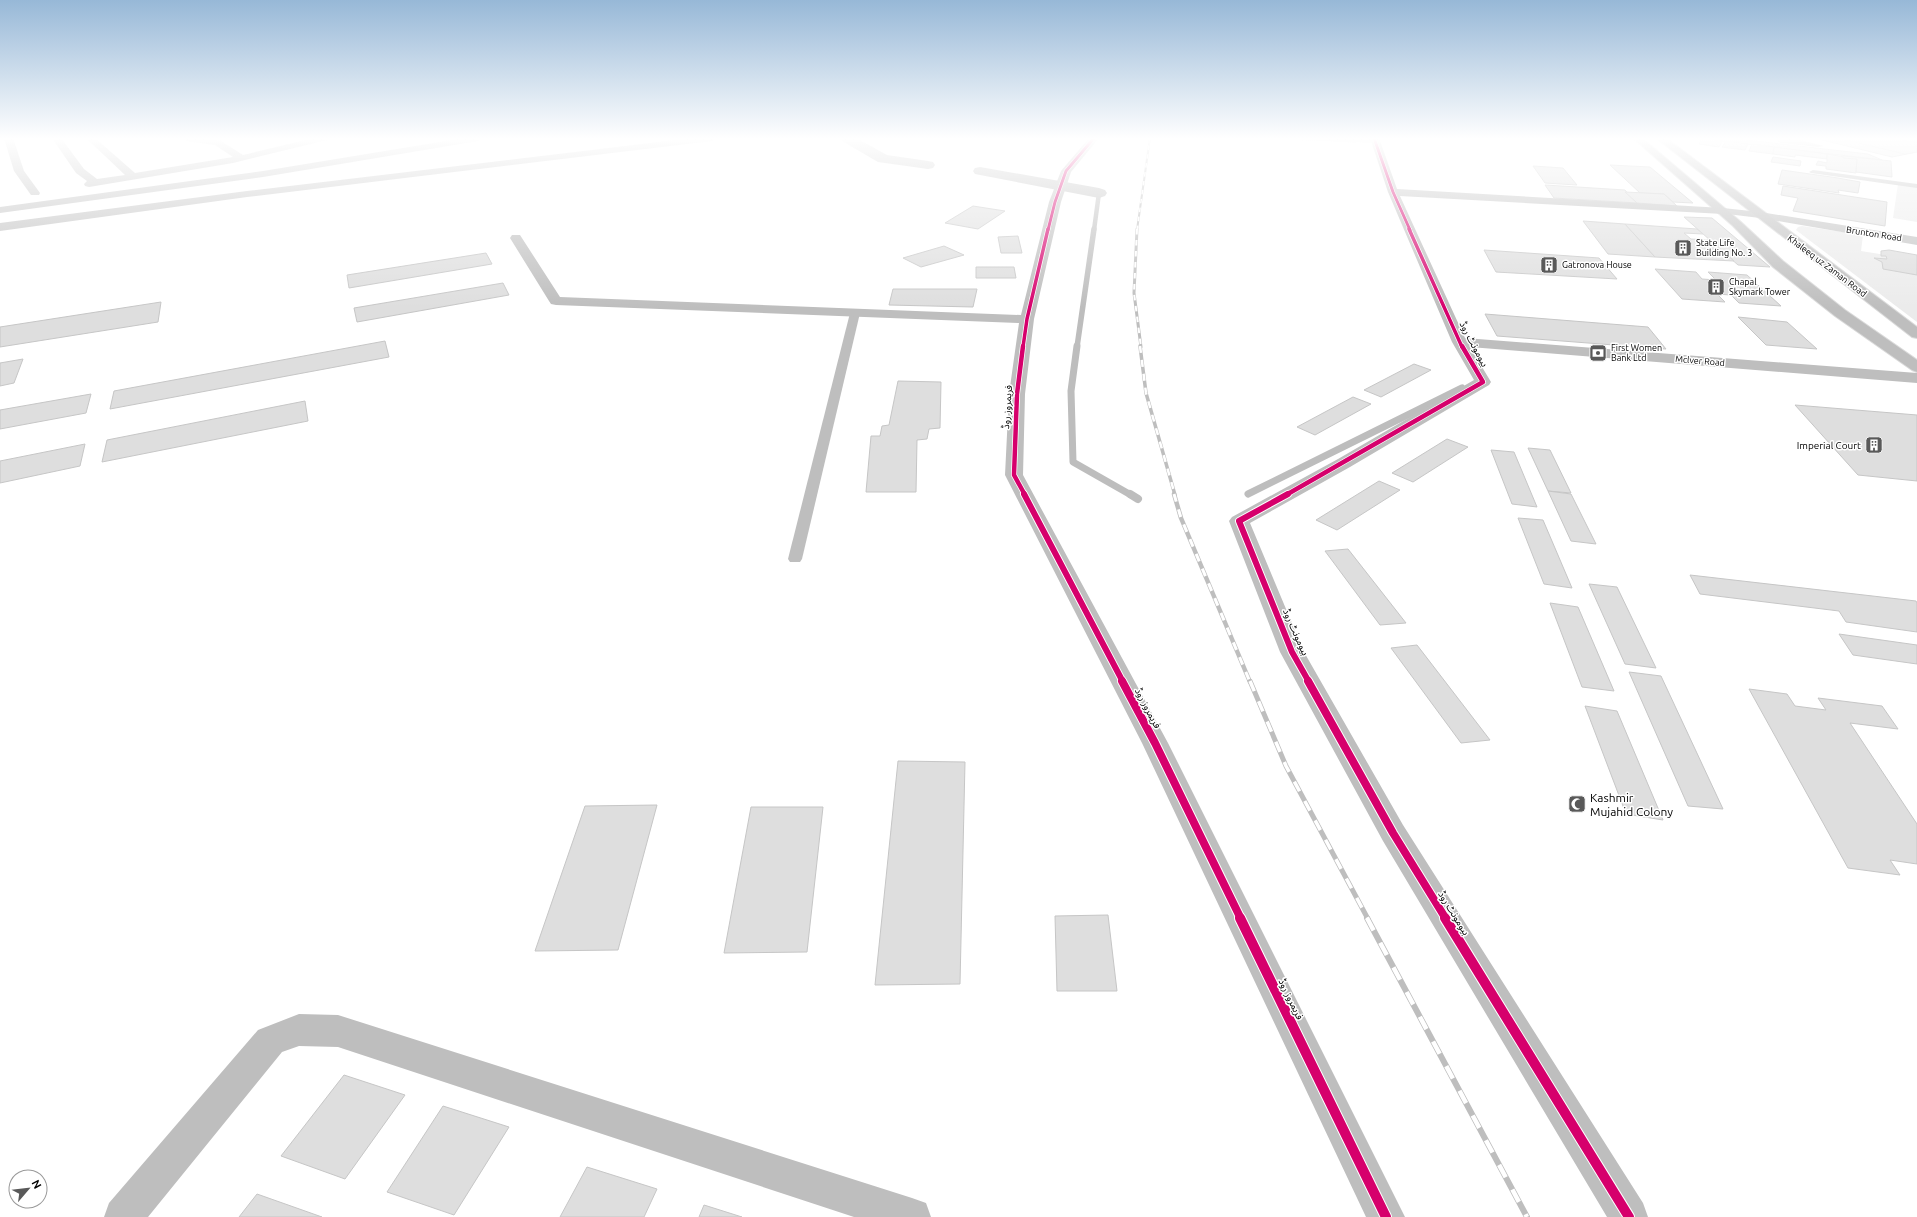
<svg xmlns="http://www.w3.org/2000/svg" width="1917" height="1217" viewBox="0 0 1917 1217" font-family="Ubuntu,'Noto Sans Arabic',sans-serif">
<rect width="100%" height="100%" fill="#fff"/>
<!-- green -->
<g fill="#ebebeb">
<path d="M1898,184l19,3v35l-24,-4z"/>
<path d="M1802,226l61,9 -2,16 56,9v62l-121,-92 2,-3z"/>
</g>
<!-- water -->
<path fill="#bdbdbd" d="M1791,138l33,8 -6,1 -37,-4 -4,-2z"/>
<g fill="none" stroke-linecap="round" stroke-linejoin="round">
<!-- stream-far3 -->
<path stroke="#bdbdbd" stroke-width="4.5" d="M1094,230l5,-37"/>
<!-- stream-far2 -->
<path stroke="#bdbdbd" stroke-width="5.5" d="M1077,347l17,-118"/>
<!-- stream-far1 -->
<g stroke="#bdbdbd" stroke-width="7">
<path d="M1077,346l-6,45 2,71 58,33"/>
<path d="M1248,494l214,-106"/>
</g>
<!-- stream -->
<path stroke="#bdbdbd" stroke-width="8" d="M1130,494l8,5"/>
<!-- canal -->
<g fill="#bdbdbd" fill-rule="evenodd">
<path d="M841,138h15l31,17 41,6 5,1 2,3 -2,3 -5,1 -50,-7 -36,-21z"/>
<path d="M980,167l119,21 6,2 2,3 -2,3 -6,2 -124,-24 -2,-3 2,-3z"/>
</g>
</g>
<!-- building -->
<g fill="#dedede" stroke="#c6c6c6">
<path d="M1267,138h87l2,4z"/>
<path d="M1695,138h34l139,16 14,6z"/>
<path d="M1702,138l20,3 -3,6 -20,-3z"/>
<path d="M1814,138h103v14l-25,5z"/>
<path d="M1837,138h55l25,5v9l-12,2z"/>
<path d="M1726,141l22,3 -3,6 -23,-3z"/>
<path d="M1752,144l22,3 -1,7 -24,-3z"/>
<path d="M1774,147l53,7v5l-32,-4v2l-22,-3z"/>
<path d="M1827,154l30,5 -1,14 -30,-4v-3l-10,-1 2,-4 9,2z"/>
<path d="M1843,156l48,5 1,16 -36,-5 1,-13 -14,-1z"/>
<path d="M1773,157l28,4 -1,5 -29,-4z"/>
<path d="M1610,165l40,2 43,36 -20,-1 -9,-8 -24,-1z"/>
<path d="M1533,166l30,2 14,17 -32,-2z"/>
<path d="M1782,170l56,8 22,4 -2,11 -20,-3 1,3 -61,-9z"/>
<path d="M1545,185l80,5 12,13 -83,-5z"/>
<path d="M1783,186l104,16 -2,24 -92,-15 5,-13 -17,-3z"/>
<path d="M1625,192l39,2 13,12 -40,-3z"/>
<path d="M973,206l32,5 -27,18 -33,-6z"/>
<path d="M1684,217l28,1 58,49 -32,-2z"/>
<path d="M1583,221l42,3 30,33 -47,-3z"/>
<path d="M1625,224l72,5 6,5 -19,-1 7,6 19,1 24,21 -79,-4z"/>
<path d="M1018,236l4,17h-21l-3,-16z"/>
<path d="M944,246l20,9 -43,12 -18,-9z"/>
<path d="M1484,250l115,8 18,21 -121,-7z"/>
<path d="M1889,250l28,5v20l-34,-6 -1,-7 -8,-4 13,1 -1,-3h-5v-5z"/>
<path d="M486,253l6,11 -143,24 -2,-13z"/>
<path d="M976,267h38l2,11h-40z"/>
<path d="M1655,269l41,3 6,7 14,1 -8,-8 39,3 34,31 -42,-3 -8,-8 -14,-1 8,8 -43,-3z"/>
<path d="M503,283l6,12 -152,27 -3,-14z"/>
<path d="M893,289h84l-4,18 -84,-2z"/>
<path d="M161,302l-3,20 -158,25v-20z"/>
<path d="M1485,314l163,13 18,22 -169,-13z"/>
<path d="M1738,317l49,5 30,27 -51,-4z"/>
<path d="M385,341l4,16 -279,52 4,-18z"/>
<path d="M23,359l-9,24 -14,3v-23z"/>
<path d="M1414,364l17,6 -50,27 -17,-7z"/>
<path d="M898,381l43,1 -1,46 -11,1 -2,10 -10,1 -1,52h-50l5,-56h9l2,-10 7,-1z"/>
<path d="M91,394l-5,19 -86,16v-19z"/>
<path d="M1353,397l18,7 -56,31 -18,-8z"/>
<path d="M305,401l3,20 -206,41 5,-22z"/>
<path d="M1795,405l122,10v66l-59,-6z"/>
<path d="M1447,439l21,8 -55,35 -21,-9z"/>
<path d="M85,444l-5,22 -80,17v-22z"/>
<path d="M1528,448l22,2 21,43 -23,-2z"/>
<path d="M1491,450l23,2 23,55 -25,-3z"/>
<path d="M1379,481l21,9 -63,40 -21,-10z"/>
<path d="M1548,491l23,3 25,50 -25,-3z"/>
<path d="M1518,518l25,2 29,68 -28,-4z"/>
<path d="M1348,549l58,74 -26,2 -55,-74z"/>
<path d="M1690,575l226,26 1,2v29l-71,-10 -7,-11 -139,-17z"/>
<path d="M1589,584l28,3 39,81 -31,-4z"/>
<path d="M1550,603l28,4 36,84 -32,-4z"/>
<path d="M1839,634l78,11v19l-64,-9z"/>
<path d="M1417,645l73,95 -29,3 -70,-95z"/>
<path d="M1629,672l32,4 62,133 -35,-3z"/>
<path d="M1749,689l38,5 8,12 31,4 -8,-12 64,8 16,23 -48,-6 67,101v40l-27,-4 10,15 -52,-7z"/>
<path d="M1585,706l32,5 46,109 -37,-6z"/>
<path d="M898,761l67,1 -5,222 -85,1z"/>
<path d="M657,805l-39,145 -83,1 50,-145z"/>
<path d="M751,807h72l-16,145 -83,1z"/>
<path d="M1108,915l9,76h-60l-2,-75z"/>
<path d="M344,1075l61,20 -60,84 -64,-23z"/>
<path d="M443,1106l66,21 -55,88 -67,-23z"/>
<path d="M587,1167l70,22 -13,28h-84z"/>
<path d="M257,1194l65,23h-83z"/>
<path d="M704,1205l38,12h-43z"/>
</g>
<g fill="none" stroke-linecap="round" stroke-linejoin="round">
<defs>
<g id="primary">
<path d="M1633,138h9l99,84 42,39 62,49 72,50v12l-5,-2 -77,-54 -62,-49 -40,-41z"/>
<path d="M1656,138h10l251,189v11l-5,-1z"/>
</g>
</defs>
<!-- primary casing -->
<use href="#primary" stroke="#dbdbdb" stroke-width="2"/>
<!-- lane -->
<g fill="#bebebe" fill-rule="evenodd">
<path d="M1320,138l55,1 3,2 -3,2 -52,-3z"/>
<path d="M1813,170l104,14v4l-106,-15 -2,-1z"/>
<path d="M855,310l5,3 -58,246 -2,3h-10l-2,-3 62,-246z"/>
</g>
<!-- street -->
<g fill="#bebebe" fill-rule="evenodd">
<path d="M4,138h9l11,33 16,22 -1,2h-8l-17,-24z"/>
<path d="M52,138h9l23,31 13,10 28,-4 -39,-37h9l40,35 98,-16 -18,-12 -29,-4 -4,-3h19l20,3 22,14 71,-17h15l-2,2 -94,23 -144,24 -4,-1 -1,-2 3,-3 -11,-8z"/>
<path d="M464,138h19l-5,3 -215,36 -263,36v-6l263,-36z"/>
<path d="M692,138h25l-5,3 -465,56 -247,34v-8l247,-32z"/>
<path d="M1089,138h10l-28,34 -10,30 -27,117 -9,75 -2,81 145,268 237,474h-39l-224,-474 -137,-268 4,-81 10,-71 -463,-18 -5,-1 -2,-3 -39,-63 2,-3h8l40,62 461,18 28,-113 12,-31z"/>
<path d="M1370,138h9l18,51 326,19 6,3 -6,3 -323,-18 65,142 452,35v10l-447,-36 21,35 -2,3 -139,82 -100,56 54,129 99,173 240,378 5,14h-41l-224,-376 -103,-189 -51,-131 3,-4 106,-58 136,-79 -22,-38 -64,-150z"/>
<path d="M299,1014l39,1 574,183 14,5 5,14h-77l-516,-170 -39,-1 -17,6 -134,165h-44l5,-14 149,-173z"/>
</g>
<!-- secondary -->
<path fill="#c2c2c2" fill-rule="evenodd" d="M1723,208l37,4 157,25v8l-157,-27 -41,-5 -2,-2z"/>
<!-- primary -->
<use href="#primary" fill="#bebebe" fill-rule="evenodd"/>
<defs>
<path id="rail-far5" d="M1137,230l13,-92"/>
<path id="rail-far4" d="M1137,229l-3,64 7,54"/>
<path id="rail-far3" d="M1140,346l6,47 29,102"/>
<path id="rail-far2" d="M1174,494l7,24 69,164"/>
<path id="rail-far1" d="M1250,681l36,85 82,153"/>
<path id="rail" d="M1367,918l160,299"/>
</defs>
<!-- rail-far5 casing -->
<use href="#rail-far5" stroke="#bebebe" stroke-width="2"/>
<!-- rail-far4 casing -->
<use href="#rail-far4" stroke="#bebebe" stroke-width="3"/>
<!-- rail-far3 casing -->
<use href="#rail-far3" stroke="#bebebe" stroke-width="3.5"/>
<!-- rail-far2 casing -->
<use href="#rail-far2" stroke="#bebebe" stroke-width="4.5"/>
<!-- rail-far1 casing -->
<use href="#rail-far1" stroke="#bebebe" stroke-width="5"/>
<!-- rail casing -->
<use href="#rail" stroke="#bebebe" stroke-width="6"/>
<!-- rail-far5 -->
<use href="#rail-far5" stroke="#fff" stroke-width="1.5" stroke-dasharray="4.5" stroke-linecap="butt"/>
<!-- rail-far4 -->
<use href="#rail-far4" stroke="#fff" stroke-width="2" stroke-dasharray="5.5" stroke-linecap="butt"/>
<!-- rail-far3 -->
<use href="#rail-far3" stroke="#fff" stroke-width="2.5" stroke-dasharray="7" stroke-linecap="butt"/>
<!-- rail-far2 -->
<use href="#rail-far2" stroke="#fff" stroke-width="3" stroke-dasharray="8" stroke-linecap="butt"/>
<!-- rail-far1 -->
<use href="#rail-far1" stroke="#fff" stroke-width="3.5" stroke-dasharray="11" stroke-linecap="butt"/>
<!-- rail -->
<use href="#rail" stroke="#fff" stroke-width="4.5" stroke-dasharray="14" stroke-linecap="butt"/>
<defs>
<g id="cycleway-far5">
<path d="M1374,138l19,54 17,38"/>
<path d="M1048,230l7,-28 11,-31 28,-33"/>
</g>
<g id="cycleway-far4">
<path d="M1409,229l53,118"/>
<path d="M1023,347l4,-28 21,-90"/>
</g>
<g id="cycleway-far3">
<path d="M1023,346l-6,48 -3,81 11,20"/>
<path d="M1286,495l197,-113 -21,-36"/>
</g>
<g id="cycleway-far2">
<path d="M1024,494l99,188"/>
<path d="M1288,494l-49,27 53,131 17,30"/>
</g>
<g id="cycleway-far1">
<path d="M1122,681l33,62 86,176"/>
<path d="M1308,681l85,152 53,86"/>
</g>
<g id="cycleway">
<path d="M1240,918l146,299"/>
<path d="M1445,918l184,299"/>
</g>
</defs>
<!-- cycleway-far5 casing -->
<use href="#cycleway-far5" stroke="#fff" stroke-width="4"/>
<!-- cycleway-far4 casing -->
<use href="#cycleway-far4" stroke="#fff" stroke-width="5"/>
<!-- cycleway-far3 casing -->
<use href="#cycleway-far3" stroke="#fff" stroke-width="6"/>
<!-- cycleway-far2 casing -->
<use href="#cycleway-far2" stroke="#fff" stroke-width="8"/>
<!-- cycleway-far1 casing -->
<use href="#cycleway-far1" stroke="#fff" stroke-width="10"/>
<!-- cycleway casing -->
<use href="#cycleway" stroke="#fff" stroke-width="12"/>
<!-- cycleway-far5 -->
<use href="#cycleway-far5" stroke="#d6006c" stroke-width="3"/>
<!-- cycleway-far4 -->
<use href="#cycleway-far4" stroke="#d6006c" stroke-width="3.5"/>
<!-- cycleway-far3 -->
<use href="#cycleway-far3" stroke="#d6006c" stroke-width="4.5"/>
<!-- cycleway-far2 -->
<use href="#cycleway-far2" stroke="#d6006c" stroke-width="6"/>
<!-- cycleway-far1 -->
<use href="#cycleway-far1" stroke="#d6006c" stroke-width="8"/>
<!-- cycleway -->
<use href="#cycleway" stroke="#d6006c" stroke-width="10"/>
</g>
<!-- sky -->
<linearGradient id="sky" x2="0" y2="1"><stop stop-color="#97b8d7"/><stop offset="0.45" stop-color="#fff"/><stop offset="1" stop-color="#fff" stop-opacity="0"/></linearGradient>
<rect width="1917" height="308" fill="url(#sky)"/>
<!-- icons -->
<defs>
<symbol id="building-square" viewBox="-11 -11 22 22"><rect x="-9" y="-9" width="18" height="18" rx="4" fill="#595959" stroke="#fff"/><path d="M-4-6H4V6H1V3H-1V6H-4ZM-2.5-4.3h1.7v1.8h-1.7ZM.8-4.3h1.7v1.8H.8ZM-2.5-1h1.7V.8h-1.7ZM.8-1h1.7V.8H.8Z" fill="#fff"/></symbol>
<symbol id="bank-square" viewBox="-11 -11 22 22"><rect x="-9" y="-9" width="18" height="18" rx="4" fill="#595959" stroke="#fff"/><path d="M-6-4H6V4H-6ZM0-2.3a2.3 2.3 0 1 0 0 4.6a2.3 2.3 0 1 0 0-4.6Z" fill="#fff"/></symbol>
<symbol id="mosque-square" viewBox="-11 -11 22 22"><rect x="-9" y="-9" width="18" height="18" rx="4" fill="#595959" stroke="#fff"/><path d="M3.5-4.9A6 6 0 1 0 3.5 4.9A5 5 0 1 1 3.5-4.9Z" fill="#fff"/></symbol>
</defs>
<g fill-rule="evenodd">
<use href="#building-square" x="1673" y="238" width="20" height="20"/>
<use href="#building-square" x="1539" y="255" width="20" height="20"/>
<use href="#building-square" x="1706" y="277" width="20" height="20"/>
<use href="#bank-square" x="1588" y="343" width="20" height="20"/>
<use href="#building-square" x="1864" y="435" width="20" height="20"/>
<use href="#mosque-square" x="1567" y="794" width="20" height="20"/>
</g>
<g text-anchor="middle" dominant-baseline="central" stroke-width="3" stroke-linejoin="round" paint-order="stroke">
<!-- far-street labels -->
<g font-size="9" fill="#000" stroke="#fff">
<text transform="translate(1874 234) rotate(9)">Brunton Road</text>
<text transform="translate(1827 266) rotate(37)">Khaleeq uz Zaman Road</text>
<text transform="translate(1700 361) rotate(5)">Mclver Road</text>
</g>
<!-- far-poi labels -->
<g font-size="9" fill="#000" stroke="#fff" text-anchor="start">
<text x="1696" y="243">State Life<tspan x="1696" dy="10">Building No. 3</tspan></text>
<text x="1562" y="265">Gatronova House</text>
<text x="1729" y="282">Chapal<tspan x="1729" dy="10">Skymark Tower</tspan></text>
<text x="1611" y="348">First Women<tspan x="1611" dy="10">Bank Ltd</tspan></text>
</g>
<!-- street labels -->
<g font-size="10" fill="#000" stroke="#fff">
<text transform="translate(1474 344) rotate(62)">بیومونٹ روڈ</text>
<text transform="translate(1007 407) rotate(-86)">فریمروز روڈ</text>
<text transform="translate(1296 632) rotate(66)">بیومونٹ روڈ</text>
<text transform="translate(1148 708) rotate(62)">فریمروز روڈ</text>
<text transform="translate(1454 913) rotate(58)">بیومونٹ روڈ</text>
<text transform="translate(1291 999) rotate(64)">فریمروز روڈ</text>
</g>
<!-- poi labels -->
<g font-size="10" fill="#000" stroke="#fff" text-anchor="end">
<text x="1861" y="445">Imperial Court</text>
</g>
<!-- near-poi labels -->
<g font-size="12" fill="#000" stroke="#fff" text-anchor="start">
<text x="1590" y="797">Kashmir<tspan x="1590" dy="14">Mujahid Colony</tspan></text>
</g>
</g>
<!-- north arrow -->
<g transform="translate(28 1189) rotate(62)"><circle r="19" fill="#ffffff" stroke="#999999"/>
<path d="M0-3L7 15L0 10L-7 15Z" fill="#595959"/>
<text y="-6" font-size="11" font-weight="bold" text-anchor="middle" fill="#000000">N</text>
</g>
</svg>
